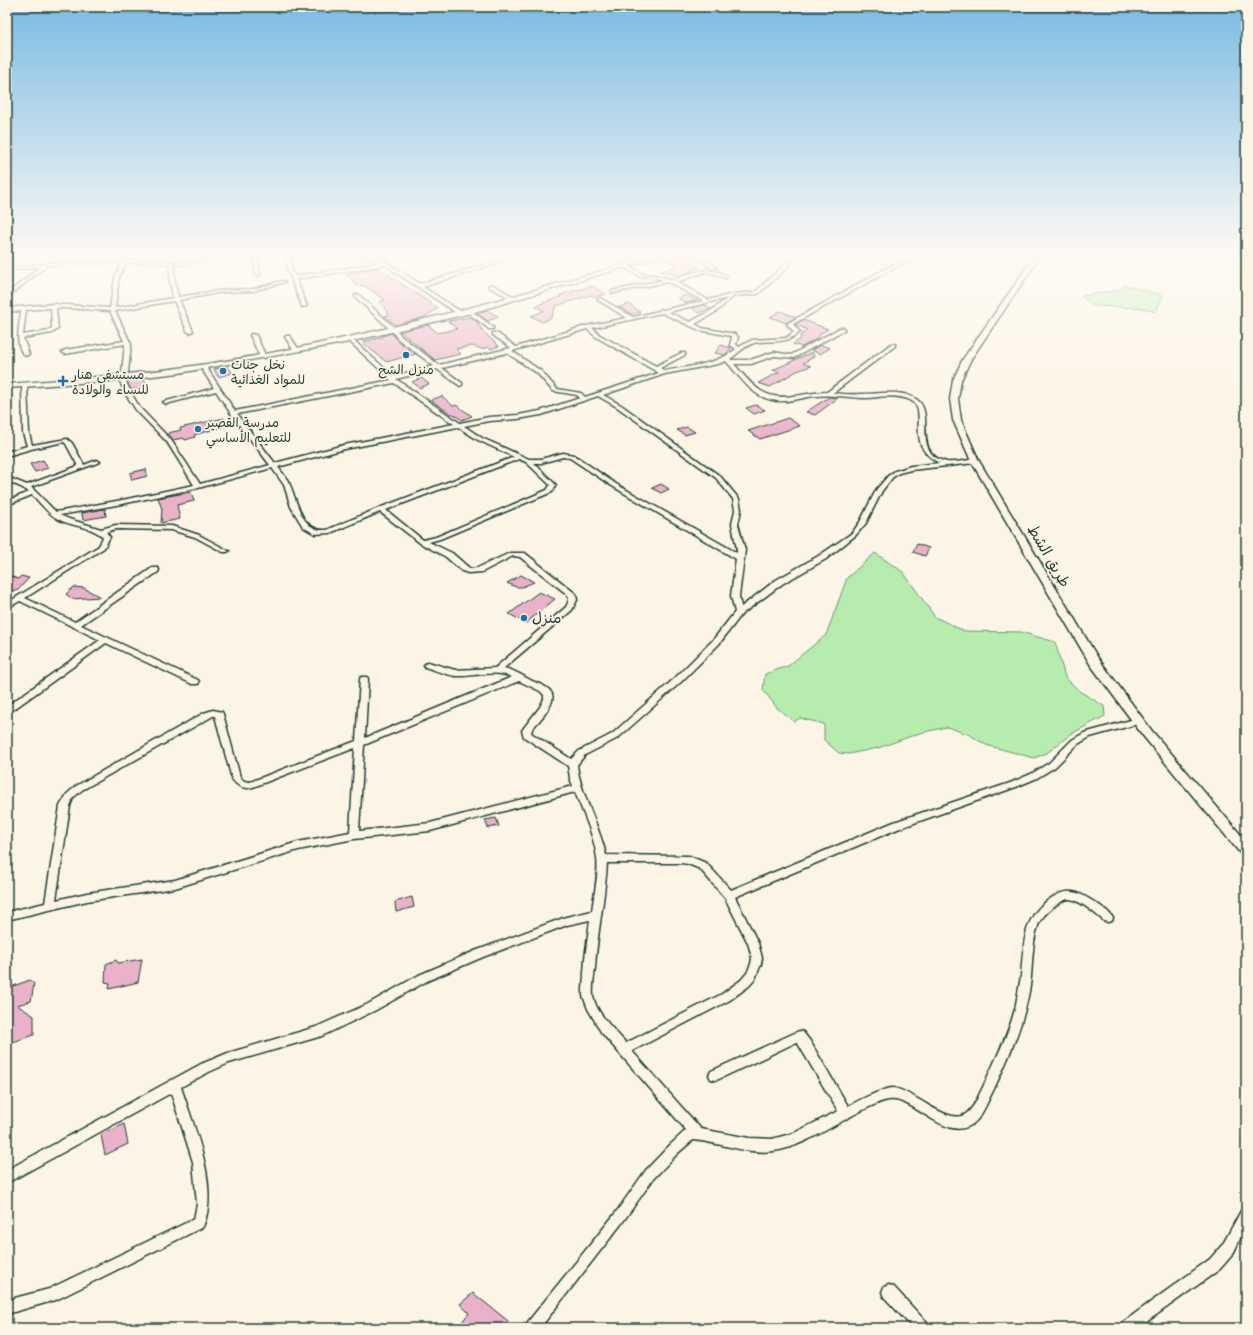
<svg xmlns="http://www.w3.org/2000/svg" width="1253" height="1335" viewBox="0 0 1253 1335" font-family="'Shantell Sans','Playpen Sans Arabic',sans-serif">
<rect width="100%" height="100%" fill="#fcf5e5"/>
<filter id="ink" filterUnits="userSpaceOnUse"><feTurbulence type="fractalNoise" baseFrequency=".025" numOctaves="2"/><feDisplacementMap in="SourceGraphic" scale="8" xChannelSelector="R" yChannelSelector="G"/><feConvolveMatrix kernelMatrix="1 2 1 2 8 2 1 2 1" color-interpolation-filters="sRGB"/></filter>
<g filter="url(#ink)">
<!-- green -->
<g fill="#b6edaf" stroke="#6a9572">
<path d="M1124,285l39,10 -7,17 -15,-4 -49,-2 -10,-10 37,-6z"/>
<path d="M875,553l28,19 32,45 29,14 57,1 34,10 10,35 14,14 25,15 1,10 -34,18 -24,19 -13,5 -48,-13 -16,-10 -23,-8 -27,6 -42,15 -29,6 -10,-1 -15,-13v-16l-24,-6 -6,4 -17,-14 -14,-18 2,-16 23,-8 38,-31 21,-57z"/>
</g>
<!-- building -->
<g fill="#eab2c9" stroke="#1f3d34">
<path d="M690,255l7,5 -9,2 12,5 -21,9 -18,-5 17,-6 -12,-5z"/>
<path d="M374,268l5,1 59,39 -13,9 -29,8 -12,-9 5,-1 -9,-13 5,-2 -20,-14 -9,-1 -9,-11z"/>
<path d="M592,286l14,8 -12,3 -3,-2 -35,11 -5,12 -9,4 -11,-6 13,-5 -9,-5 27,-10 -2,-1z"/>
<path d="M686,295l11,6 -11,2 -8,-5z"/>
<path d="M629,304l11,8 -9,2 -12,-7z"/>
<path d="M704,305l7,4 -13,4 -6,-5z"/>
<path d="M487,310l12,7 -12,4 -10,-8z"/>
<path d="M780,311l16,6 -10,6 -16,-6z"/>
<path d="M471,317l9,7h-3l6,6h-2l18,16 -8,3 -3,-2 -6,2 -10,-3 -16,3 5,5 -26,6 -35,-29 28,-6 10,8 19,-4 -9,-8z"/>
<path d="M803,320l25,9 -7,4 -5,6 -14,8 -9,-3 8,-5 -1,-3 7,-6 -12,-6z"/>
<path d="M392,333l5,7 19,14 -30,8 -24,-20 21,-5 -1,-1z"/>
<path d="M721,345l10,3 -6,7 -10,-2z"/>
<path d="M821,345l9,3 -10,6 -9,-4z"/>
<path d="M812,352l2,5 -11,6 8,3 -14,5 -27,16 -12,-4 21,-11 -6,-2z"/>
<path d="M228,367l5,6 -15,4 -4,-8z"/>
<path d="M421,378l8,6 -9,4 -8,-6z"/>
<path d="M143,379l6,8 -18,3 -4,-9z"/>
<path d="M442,396l11,10 3,-1 16,11 -10,4 -9,-6h-2l-20,-14z"/>
<path d="M829,397l9,1 -23,17 -9,-3z"/>
<path d="M756,405l9,5 -11,4 -8,-6z"/>
<path d="M224,418l5,7 -35,10 1,2 -10,3 -2,-2 -10,2 -5,-7 13,-3 -1,-2z"/>
<path d="M788,418l12,8 -40,13 -12,-8z"/>
<path d="M687,427l8,5 -10,3 -8,-5z"/>
<path d="M43,460l5,8 -13,4 -5,-8z"/>
<path d="M146,469l1,7 -15,4 -2,-7z"/>
<path d="M661,484l8,5 -8,4 -9,-5z"/>
<path d="M191,492l3,9 -17,4 3,14 -19,4 1,-14 -4,-11z"/>
<path d="M105,509l1,7 -23,4 -1,-7z"/>
<path d="M917,544l12,4 -4,8 -12,-4z"/>
<path d="M7,575l11,4 3,-3 8,2 -12,13 -10,-1z"/>
<path d="M521,575l13,7 -12,5h-6l-9,-4z"/>
<path d="M74,587l10,1 16,9 -28,2 -6,-5z"/>
<path d="M539,592l16,7 -29,24 -17,-9z"/>
<path d="M496,818l3,8 -11,2 -3,-8z"/>
<path d="M412,897l2,10 -18,5 -1,-10z"/>
<path d="M142,959l-4,23 -29,7 1,-6 -5,-1 1,-18 10,-4 2,3z"/>
<path d="M30,980l4,4 -3,17 -14,4 17,11v19l-27,9 1,-56z"/>
<path d="M124,1124l4,20 -23,11 -4,-20z"/>
<path d="M473,1293l35,28 -5,7h-34l-7,-6 7,-9 -9,-9z"/>
</g>
<g fill="none" stroke-linecap="round" stroke-linejoin="round">
<defs>
<g id="street">
<path d="M227,254h7l-54,11h-6l1,18 3,14 46,-7 29,-1 30,-8 2,1 -32,9 -29,1 -45,8 14,31 -3,2 -3,-2 -13,-30 -59,10 16,33 -3,28 -4,5 7,16 9,15 31,32 29,44 70,-19 -39,-51 -15,-23 -50,13 -3,-2 51,-14 -14,-22 1,-1h4l30,46 156,-31 -42,-39 -1,-1 3,-2 42,38 41,-10 -36,-27 -6,-8 -37,-34v-2h4l37,34 6,8 37,28 72,-17 -18,-13v-2h4l19,14 70,-21 41,-8 -29,-18v-1l2,-1 33,19 26,-6 2,-2 2,1 40,-9 -35,-19 -56,11v-2l51,-11 -9,-3 -14,-1 -17,-9v-2h4l16,9 12,1 18,5 19,-7 13,-3 14,2 8,4v1l-2,1 -9,-4 -11,-2 -28,10 31,18 26,-6 21,-2 27,-25 12,-13h4l-12,15 -28,25 -24,2 -18,16 -21,12 7,4 33,6 3,3 -2,7 3,3 13,-7 34,-2 8,-6 -7,-8 1,-1 106,-59 26,-10h5v1l-27,11 -105,58 7,8c-15,14 -29,7 -46,11 -10,3 -16,11 -24,16l1,1h19l24,-8 17,3 49,-27h4v2l-50,28 -20,-2 -23,8h-17c18,21 29,37 59,32 11,-1 22,-4 34,-4l64,-48h4v2l-62,47c10,1 19,2 28,1 17,0 40,-5 55,5 21,14 -6,54 31,63 7,1 21,-2 28,-3l3,2 -3,2 -64,7 -12,3 -7,5 -10,13 -16,32 -10,12 -30,24 -44,25 -40,30 -23,30 -38,38 -63,56 -33,17 -8,10c4,31 22,59 29,90l83,1 17,7 25,27 163,-68 116,-39 21,-9 18,-11 23,-23 12,-7 54,-15 3,1 1,2 -1,2 -51,14 -12,7 -23,23 -18,11 -21,9 -116,41 -165,69 23,46 4,15 -1,6 -6,15 -6,7 -19,14 -98,51 69,78 48,9 23,1 22,-6 44,-22 -41,-69 -78,37 -4,1 -4,-1 -2,-4 2,-4 88,-40 4,1 7,9 38,65c10,-5 35,-18 45,-18 20,2 57,40 74,25 8,-6 12,-19 17,-28 11,-25 24,-49 31,-76 2,-10 4,-21 6,-33 3,-31 1,-61 32,-79 10,-6 18,-7 29,-2 8,4 27,15 31,23l-1,3 -4,1 -4,-1c-7,-6 -25,-22 -35,-22 -10,1 -26,16 -30,24 -8,20 -6,42 -9,63 -6,37 -21,71 -37,105 -5,9 -9,21 -16,29 -27,29 -62,-24 -88,-20 -9,1 -19,7 -28,11 -28,14 -56,35 -87,40 -27,4 -55,-9 -81,-11l-15,13 -24,25 -32,45 -82,105h-15l2,-5 87,-108 32,-45 24,-25 16,-15 -85,-98 -13,-23 -5,-13v-7l2,-31 5,-38 -23,5 -84,32 -56,24 -51,29 -54,26 -93,27 -20,9 -28,15c13,40 39,100 22,140l-147,73 -49,14v-14l42,-11 145,-70 3,-15 -4,-42 -22,-69 -164,90v-13l194,-106 27,-11 88,-26 52,-23 51,-29 56,-24 91,-34 26,-6c2,-17 7,-36 5,-53 -3,-23 -14,-45 -22,-66l-145,39 -76,8 -56,11 -123,38 -88,13 -80,19v-8l38,-9 15,-97 7,-12 9,-8 128,-73 9,-3 9,2 1,2 17,63 4,4 6,1 106,-41 4,-62 1,-2h6l1,2 -3,59 147,-61c-19,-8 -37,0 -56,-1 -10,-1 -21,-6 -31,-9l-1,-2 4,-3 27,8 40,-2 71,-61 3,-7 -1,-5 -48,-38 -7,-1 -31,16 -14,1 -6,-2 -16,-14 -26,-14 -40,-31 -50,21 -15,1 -12,-7 -12,-20 -7,-22 -12,-17 -74,20 -76,16 -62,11 9,4 32,10 15,-4 56,1 27,9 28,15 2,1 -2,1h-4l-28,-15 -24,-7 -55,-1 -10,3 4,5 -6,11 -79,50 50,24 77,-54h6l1,2 -1,2 -77,53 117,55 1,2 -1,2h-6l-86,-41 -96,69 -3,1v-7l93,-66 -80,-39 -13,7v-5l92,-57 4,-9c-11,-11 -30,-10 -43,-17 -12,-5 -19,-17 -28,-25l-25,10v-4l22,-9 -8,-5 -14,-6v-4l20,8 51,-19 -12,-22 -2,-2 -33,7 -24,7v-4l20,-6 -4,-13 -1,-49 5,1 2,48 3,12 35,-6 5,4 12,22 13,-5 3,2 -69,25 25,25 66,-12 72,-15 -27,-43 -31,-32 -11,-17 -7,-16 4,-5 3,-28 -60,10 -3,-2 3,-2 59,-9 -14,-30 -45,-3h-9l2,21 -6,4 -29,5 6,16 -3,2c-13,-8 -6,-33 -5,-45l-14,1v-4l46,-4 57,4 5,-31 7,-14h-49l-27,3 -39,32v-4l33,-27 -33,3v-2l66,-7 85,-1 22,3zM158,262l12,2v19l3,15 -58,10 4,-31 7,-14zM728,298l-16,12 -22,12 -22,-10zM51,308l1,20 -4,3 -25,4 3,-25zM662,313l37,17 32,6 1,1 -2,8 6,4c-19,16 -48,17 -71,22l-5,-3 25,-13v-2h-4l-25,13 -56,-31 -8,-7zM587,329l9,8 63,36 -74,24 -4,-4 -24,-4 -16,-18 -29,-20zM507,353l30,20 16,18 24,4 3,3 -40,13 -22,4 -29,2 -29,6 -64,-44 41,-10 23,17 2,-1v-2l-20,-15zM726,361c18,20 29,42 60,40 10,-1 20,-4 30,-5 17,-2 34,2 52,2 13,-1 29,-4 42,2 21,10 -8,46 30,63l-29,3 -16,5 -7,5 -12,14 -16,32 -8,11 -32,22 -44,25 -35,27 -2,-11 6,-46 -7,-26 3,-14 -2,-11 -19,-23 -99,-71 -18,-10 62,-21 53,-10zM394,383l60,41 -110,21 -69,18 -38,-49zM598,396l19,11 99,71 17,21 2,11 -3,14 5,26v3l-121,-69 -42,-29 -11,-2 -22,6h-12l-47,-21 -18,-12 25,-5 29,-2 23,-4zM458,427l20,13 36,17 -135,51 -52,22c-26,2 -29,-27 -37,-45 -3,-7 -8,-12 -12,-18l67,-18zM563,457l7,1 42,28 124,73 -5,37 4,16 -22,28 -38,38 -63,56 -33,17 -8,8 -40,-26 1,-4c6,-7 26,-27 19,-37 -4,-6 -12,-8 -19,-11 -9,-5 -18,-11 -28,-13l68,-58 5,-10 -1,-6 -51,-41h-15l-33,15 -6,1 -3,-2 -16,-14 -23,-11 11,-3 112,-47 4,-7 -22,-22h7zM519,459l7,3 24,23 -3,5 -111,47 -13,3 -37,-30zM519,681l21,10 4,4v4l-4,8 -17,22 -1,2 2,6 44,29 2,12 3,8 -143,37 -71,8 5,-86zM213,716h2l17,63c5,7 12,11 21,8l102,-39 -5,84 -52,10 -123,38 -88,13 -31,7 14,-94 3,-8 9,-8zM607,863h74l7,1 12,5 25,29 23,45 4,15 -1,6 -4,9 -6,7 -19,14 -96,49c-11,-12 -30,-30 -33,-47 -1,-9 1,-19 2,-28 2,-35 10,-69 12,-105z"/>
<path d="M259,254h4l-5,7 2,14 -2,1 -2,-1 -2,-14z"/>
<path d="M280,254h6l6,2 -1,12 4,8 85,-13 -20,-8v-1h5l11,4 12,-4h5v1l-13,5 8,3 32,21 99,-30h6l-102,33 40,26 1,1 -3,2 -76,-51 -89,14 11,27 -5,1 -15,-39 1,-11z"/>
<path d="M601,254h6l28,9 -4,1z"/>
<path d="M691,254h5l21,14 -4,1z"/>
<path d="M489,285h4l23,13 -4,1 -23,-12z"/>
<path d="M469,309l24,18v2h-4l-22,-17 -1,-1z"/>
<path d="M251,334l5,1 10,22 -1,1 -5,-1 -10,-22z"/>
<path d="M286,336h4l9,14 -1,1h-4l-9,-14z"/>
<path d="M1246,1207v19l-13,28 -13,15 -82,59h-18l2,-5 88,-64 13,-15 19,-35z"/>
<path d="M889,1285l5,2 33,36 2,5h-16l-29,-31 -2,-5 2,-5z"/>
</g>
<g id="secondary">
<path d="M660,254h9l-198,59 -122,29 -170,31 -71,8 -101,7v-4c67,-5 134,-10 200,-20 155,-24 304,-66 453,-110z"/>
<path d="M1036,254h6l-71,105 -10,21 -3,19 3,21 18,41 119,197 54,73 94,110v14l-5,-1 -97,-117 -54,-73 -119,-203 -18,-41 -3,-21 3,-19 10,-21z"/>
</g>
</defs>
<!-- street casing -->
<use href="#street" stroke="#1f3d34" stroke-width="3"/>
<!-- secondary casing -->
<use href="#secondary" stroke="#1f3d34" stroke-width="3"/>
<!-- street -->
<use href="#street" fill="#fcf5e5" fill-rule="evenodd"/>
<!-- secondary -->
<use href="#secondary" fill="#fcf5e5" fill-rule="evenodd"/>
</g>
</g>
<!-- sky -->
<linearGradient id="sky" x2="0" y2="1"><stop stop-color="#7cbbe2"/><stop offset="0.58" stop-color="#fefaf3"/><stop offset="1" stop-color="#fefaf3" stop-opacity="0"/></linearGradient>
<rect width="1253" height="441" fill="url(#sky)"/>
<!-- markers -->
<g fill="#1f6fb2" stroke="#fcf5e5" stroke-width="1.5">
<circle cx="406" cy="355" r="4"/>
<circle cx="223" cy="371" r="4"/>
<path d="M61 375h4v4h4v4h-4v4h-4v-4h-4v-4h4z"/>
<circle cx="198" cy="429" r="4"/>
<circle cx="524" cy="618" r="4"/>
</g>
<g text-anchor="middle" dominant-baseline="central" stroke-width="3.5" stroke-linejoin="round" paint-order="stroke">
<!-- far-poi labels -->
<g font-size="13" fill="#1f3d34" stroke="#fcf5e5" text-anchor="start">
<text x="231" y="364">نخل جنات<tspan x="231" dy="15">للمواد الغذائية</tspan></text>
<text x="406" y="369" text-anchor="middle">منزل الشح</text>
<text x="72" y="374">مستشفى هنار<tspan x="72" dy="15">للنساء والولادة</tspan></text>
<text x="206" y="422">مدرسة القصير<tspan x="206" dy="15">للتعليم الأساسي</tspan></text>
</g>
<!-- street labels -->
<g font-size="15" fill="#1f3d34" stroke="#fcf5e5">
<text transform="translate(1049 556) rotate(60)">طريق الشط</text>
</g>
<!-- poi labels -->
<g font-size="15" fill="#1f3d34" stroke="#fcf5e5" text-anchor="start">
<text x="532" y="618">منزل</text>
</g>
</g>
<!-- margin -->
<rect width="1253" height="1335" fill="none" stroke="#fcf5e5" stroke-width="24"/>
<rect x="12" y="12" width="1229" height="1311" fill="none" stroke="#1f3d34" stroke-width="1.5" filter="url(#ink)"/>
</svg>
